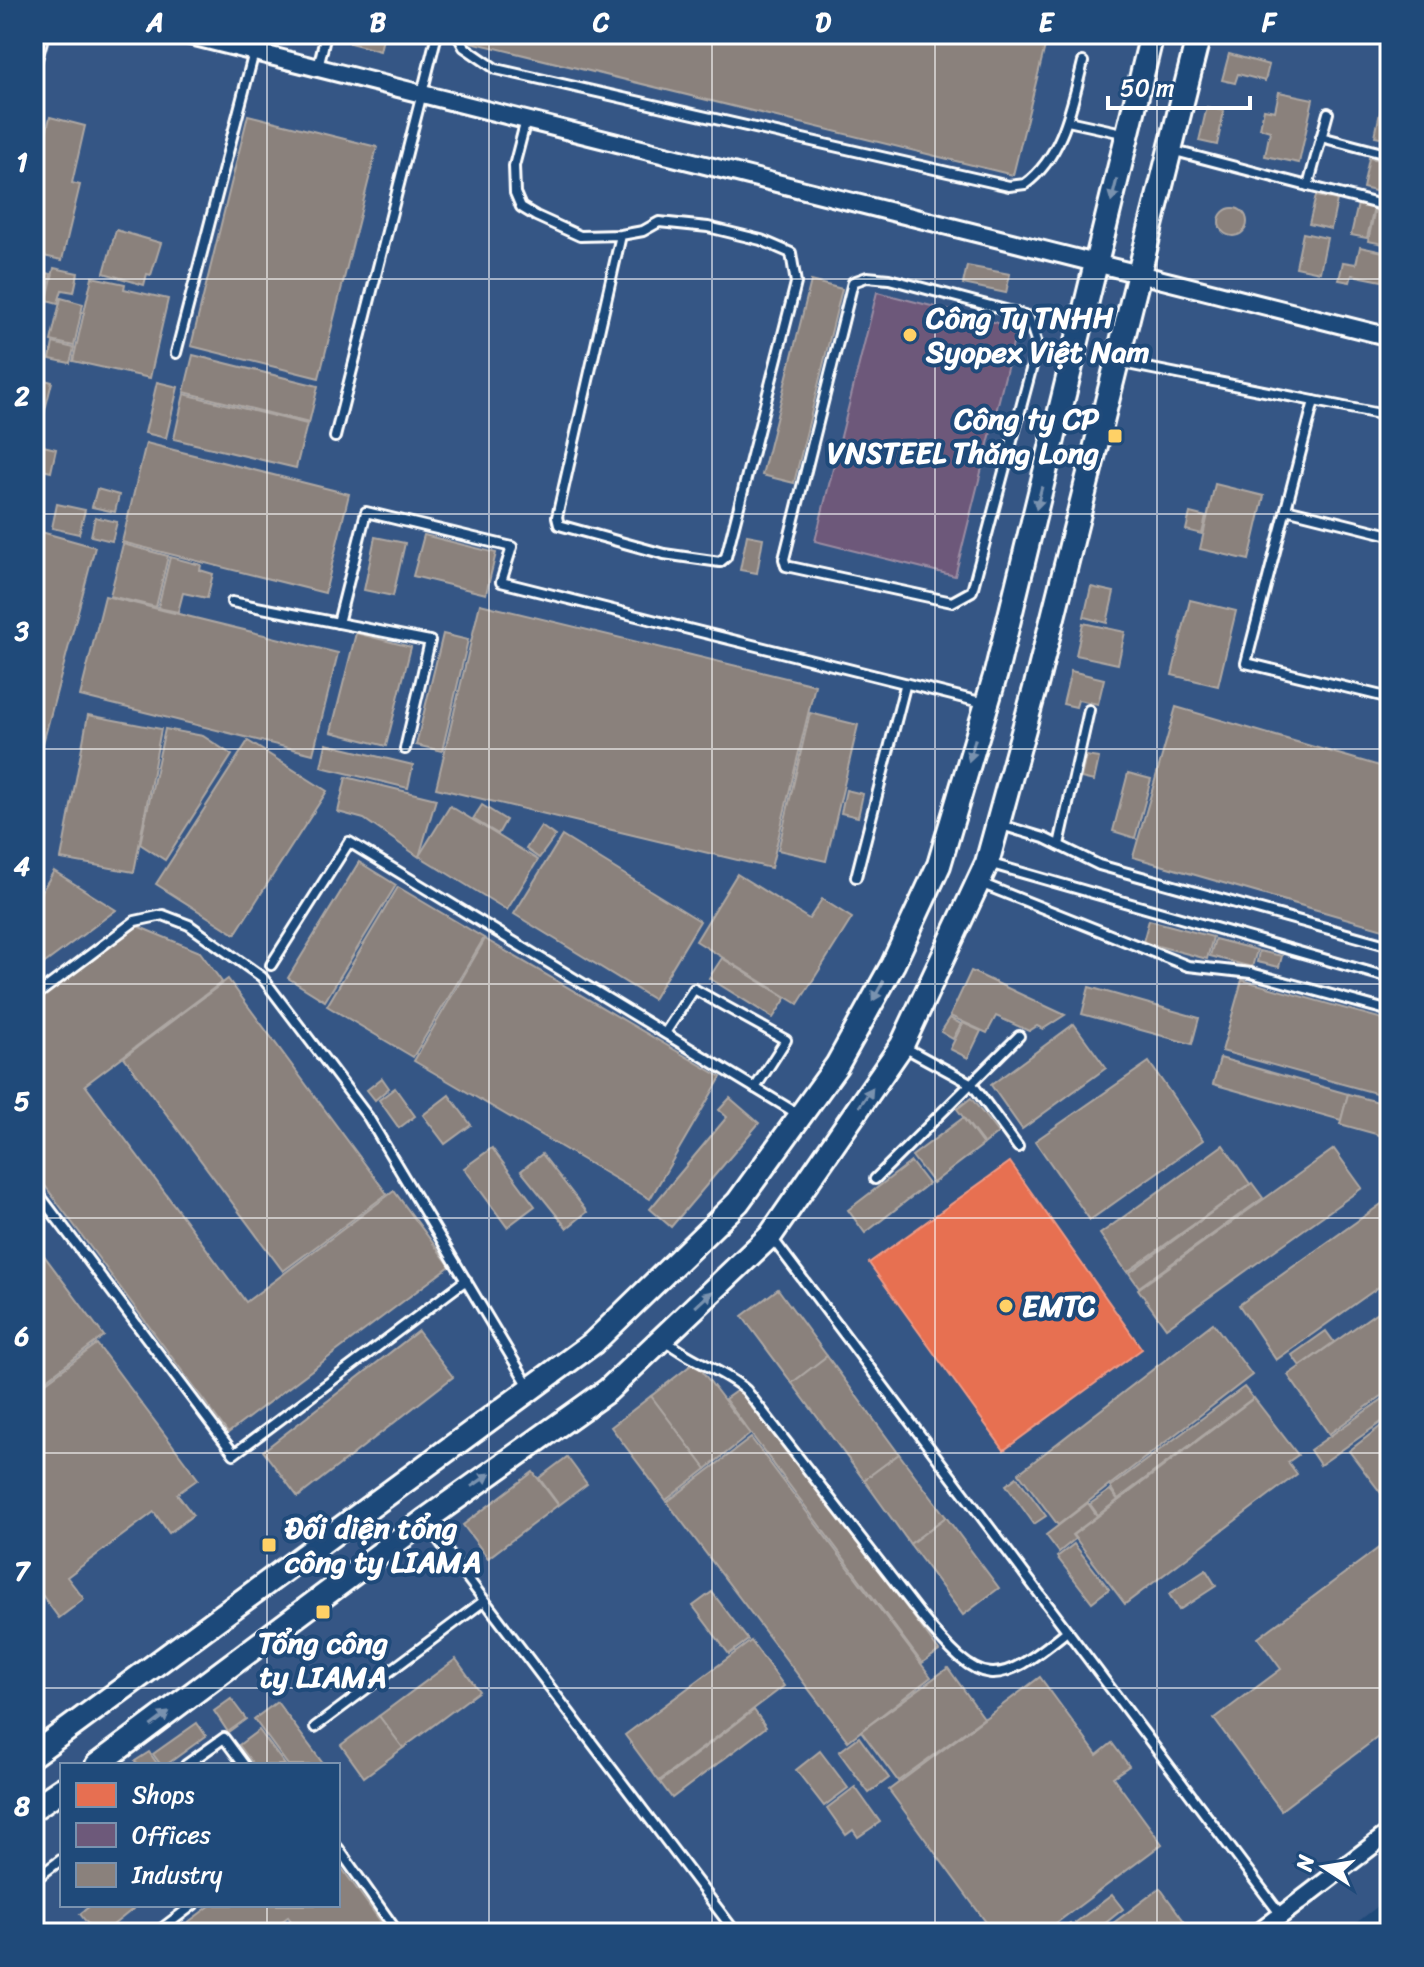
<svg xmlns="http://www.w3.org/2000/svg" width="1424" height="1967" viewBox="0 0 1424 1967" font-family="Sriracha,sans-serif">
<rect width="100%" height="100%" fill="#1f4a7a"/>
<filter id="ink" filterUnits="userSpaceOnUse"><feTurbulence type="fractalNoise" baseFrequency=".0125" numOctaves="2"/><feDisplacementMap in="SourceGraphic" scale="16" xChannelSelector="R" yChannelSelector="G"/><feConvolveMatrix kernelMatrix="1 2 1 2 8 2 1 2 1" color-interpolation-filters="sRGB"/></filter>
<g filter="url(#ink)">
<!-- built -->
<path fill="#345685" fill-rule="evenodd" d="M34,34h1356v1863l-47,36h-1309zM62,1765h276v140h-276z"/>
<!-- shops -->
<path fill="#e76f51" stroke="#ee9a85" stroke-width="2" d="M1010,1162l132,187 -138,101 -135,-187z"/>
<!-- offices -->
<path fill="#6d597a" stroke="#998ba2" stroke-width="2" d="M877,292l140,36 -62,248 -140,-35z"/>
<!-- industry -->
<g fill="#8a817c" stroke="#ada7a3" stroke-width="2">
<path d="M352,34h32l-4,17 -30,-8z"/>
<path d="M469,34h579l-35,141 -546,-134z"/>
<path d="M1229,54l40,11 -4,16 -27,-7 -3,9 -13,-3z"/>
<path d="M1279,92l34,7 -14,64 -34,-7 5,-25 -10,-3 4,-19 11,2z"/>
<path d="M1207,107l17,4 -7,34 -18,-4z"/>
<path d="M1381,108l9,2v29l-15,-3z"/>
<path d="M248,115l129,32 -58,231 -128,-32z"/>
<path d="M50,117l35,9 -13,57 8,2 -18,75 -28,-6v-72z"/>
<path d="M1369,158l17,3 -7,31 -16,-4z"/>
<path d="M1388,162h2v36l-10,-3z"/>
<path d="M1316,196l21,4 -6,29 -22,-5z"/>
<path d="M1358,204l16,4 -7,30 -16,-3z"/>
<circle cx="1233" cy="222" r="14"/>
<path d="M1375,209l15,3v37l-1,-4 -21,-4z"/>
<path d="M116,230l45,13 -10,32 -4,-1 -3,11 -40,-12z"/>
<path d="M1303,233l24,5 -7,34 -24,-5z"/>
<path d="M1360,247l28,6 -6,28 -30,-6 -2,7 -11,-2 4,-18 13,2z"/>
<path d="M1390,254v37l-7,-1z"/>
<path d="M967,266l43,8 -4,19 -43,-9z"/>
<path d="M54,268l24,5 -4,19 -12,-2 -4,13 -11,-3z"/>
<path d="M34,270l17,4 -13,60 -4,-1z"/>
<path d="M92,277l33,7 -1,5 44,10 -18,79 -77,-17z"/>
<path d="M811,281l31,8 -48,194 -32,-8z"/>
<path d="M61,298l22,6 -9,42 -23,-5z"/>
<path d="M53,343l21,5 -4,15 -20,-4z"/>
<path d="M193,355l125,31 -9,37 -125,-31z"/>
<path d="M34,377l18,5 -11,44 -7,-2z"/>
<path d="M157,382l21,5 -12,51 -21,-5z"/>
<path d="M184,394l123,30 -11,44 -122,-29z"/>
<path d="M146,443l203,51 -24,99 -203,-51z"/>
<path d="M39,445l17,4 -5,23 -17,-4z"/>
<path d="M1215,484l49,12 -15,64 -49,-11z"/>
<path d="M97,489l22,6 -4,17 -23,-5z"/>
<path d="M57,504l28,6 -6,24 -27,-6z"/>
<path d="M1190,513l16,4 -4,17 -16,-4z"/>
<path d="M95,517l22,5 -5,19 -21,-5z"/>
<path d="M34,530l61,17 -54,204 -7,-2z"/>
<path d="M424,535l72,18 -10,41 -73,-18z"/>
<path d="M747,535l16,3 -6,35 -17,-3z"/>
<path d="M375,537l30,6 -12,53 -29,-6z"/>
<path d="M123,544l45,12 -12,51 -46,-11z"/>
<path d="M170,557l31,8 -1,5 13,4 -6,24 -24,-5 -5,19 -20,-4z"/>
<path d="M1091,587l23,5 -7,31 -23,-6z"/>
<path d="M105,596l233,57 -25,101 -233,-58z"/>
<path d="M1190,600l46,11 -18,75 -46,-11z"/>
<path d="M480,604l335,81 -44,183 -335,-80z"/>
<path d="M1083,623l42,9 -7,32 -42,-9z"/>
<path d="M356,633l55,14 -25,99 -55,-14z"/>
<path d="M443,634l25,6 -26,111 -26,-6z"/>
<path d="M1071,671l33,8 -6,25 -20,-4 -2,7 -13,-3z"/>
<path d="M1176,707l214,62v162l-257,-74z"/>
<path d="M810,713l48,12 -32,136 -48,-11z"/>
<path d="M88,715l73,14 -27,143 -73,-13z"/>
<path d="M165,729l38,7 29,19 -67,105 -25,-16z"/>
<path d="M248,741l79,50 -92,143 -79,-50z"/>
<path d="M326,744l87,21 -5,23 -87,-21z"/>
<path d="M1086,756l13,2 -5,23 -13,-3z"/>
<path d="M1128,773l23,6 -16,59 -22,-7z"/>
<path d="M346,777l90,22 -17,58 -55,-38 -26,-7z"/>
<path d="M846,790l17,4 -5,23 -17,-4z"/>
<path d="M482,805l24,15 -8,14 -25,-15z"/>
<path d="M450,806l88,54 -31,50 -88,-54z"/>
<path d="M541,826l14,10 -16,22 -13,-9z"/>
<path d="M562,836l138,85 -47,78 -139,-85z"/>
<path d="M359,862l37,23 -71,116 -37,-23z"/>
<path d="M54,871l62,39 -82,61v-67z"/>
<path d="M737,874l72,45 13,-20 30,19 -54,86 -102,-63z"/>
<path d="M398,887l86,51 -71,119 -86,-51z"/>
<path d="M1149,920l64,17 -6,22 -64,-17z"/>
<path d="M137,926l63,26 22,30 -137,103 161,217 148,-111 56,75 -222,167 -194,-262v-167z"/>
<path d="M485,939l236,138 -71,122 -236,-138z"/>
<path d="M1215,939l42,11 -5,17 -42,-11z"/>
<path d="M1259,951l23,5 -3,11 -22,-5z"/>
<path d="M722,958l64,40 -13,20 -64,-40z"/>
<path d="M971,971l94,44 -22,14 -6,-3 -8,5 -33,-15 -9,17 -37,-17z"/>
<path d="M228,979l159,215 -104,77 -159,-214z"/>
<path d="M1242,980l148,41v76l-168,-46z"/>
<path d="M1089,987l110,31 -7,26 -110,-30z"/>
<path d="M950,1018l11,6 -8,15 -12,-7z"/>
<path d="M963,1023l18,8 -13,27 -18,-9z"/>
<path d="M1074,1024l32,44 -84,61 -31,-44z"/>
<path d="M1220,1058l128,36 -7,26 -128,-36z"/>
<path d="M1149,1062l54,78 -113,80 -55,-79z"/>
<path d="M382,1078l7,10 -14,12 -8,-10z"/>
<path d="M395,1088l20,28 -16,12 -20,-28z"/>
<path d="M1348,1094l42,11v33l-50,-14z"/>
<path d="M449,1095l22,30 -26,19 -22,-29z"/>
<path d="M730,1098l29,25 -88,104 -21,-18 77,-92 -8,-7z"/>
<path d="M971,1098l27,35 -14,11 -27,-35z"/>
<path d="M963,1118l20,27 -50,38 -21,-27z"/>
<path d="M1223,1145l27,39 -123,88 -27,-38z"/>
<path d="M492,1148l43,58 -28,21 -43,-59z"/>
<path d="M1334,1149l28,39 -196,140 -28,-39z"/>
<path d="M542,1154l45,58 -20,16 -46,-57z"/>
<path d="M911,1162l17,22 -63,49 -17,-23z"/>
<path d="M1252,1183l11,15 -124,89 -10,-14z"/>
<path d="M1390,1198v81l-114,81 -37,-55z"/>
<path d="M34,1242l70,94 -70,53z"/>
<path d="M778,1289l49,67 -35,27 -50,-67z"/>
<path d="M1390,1303v87l-61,44 -41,-59z"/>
<path d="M1213,1323l39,52 -194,150 -39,-52z"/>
<path d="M418,1331l35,46 -155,120 -35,-46z"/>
<path d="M1326,1331l8,11 -34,24 -8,-11z"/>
<path d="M97,1344l101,135 -21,15 16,21 -24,18 -15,-21 -87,65 17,22 -25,19 -17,-23 -8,7v-211z"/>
<path d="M827,1356l72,98 -35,26 -72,-97z"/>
<path d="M695,1362l55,72 -44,35 -55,-73z"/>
<path d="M742,1387l197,264 -17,12 -197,-264z"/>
<path d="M1244,1387l9,11 -135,101 -8,-12z"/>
<path d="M1390,1394v22l-70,49 -10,-15z"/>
<path d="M651,1396l55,73 -40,31 -55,-73z"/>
<path d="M1254,1398l44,57 -10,7 9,12 -172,130 -52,-69z"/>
<path d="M1390,1419v86l-41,-54z"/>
<path d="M751,1438l180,239 -83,64 -181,-239z"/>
<path d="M899,1454l47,63 -36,27 -46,-64z"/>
<path d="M567,1457l20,27 -28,21 -20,-27z"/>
<path d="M533,1472l25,33 -70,53 -25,-33z"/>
<path d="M1017,1477l29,39 -12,8 -28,-39z"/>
<path d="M1110,1490l8,10 -20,15 -8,-11z"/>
<path d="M1088,1503l9,13 -25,19 3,4 -16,13 -13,-17z"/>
<path d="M946,1517l53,71 -36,27 -53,-71z"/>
<path d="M1074,1544l35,45 -17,13 -35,-45z"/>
<path d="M1380,1547l10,14v167l-109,82 -67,-91 67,-50 -23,-31z"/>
<path d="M1206,1570l10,16 -37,24 -10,-16z"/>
<path d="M712,1592l36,48 -19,14 -36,-48z"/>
<path d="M751,1641l33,45 -125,95 -34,-46z"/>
<path d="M456,1659l23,32 -76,57 -24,-32z"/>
<path d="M948,1668l36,50 -86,63 -37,-50z"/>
<path d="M1040,1677l57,78 15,-12 17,23 -16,11 49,67 -119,89h-49l-105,-143z"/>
<path d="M231,1699l15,20 -18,13 -14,-21z"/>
<path d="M277,1702l47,63h-36l-34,-46z"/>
<path d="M754,1710l12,17 -94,71 -12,-16z"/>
<path d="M379,1716l24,32 -39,29 -23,-32z"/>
<path d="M197,1723l9,13 -40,29h-5l-8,-11z"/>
<path d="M259,1730l26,35h-31l-15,-20z"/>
<path d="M859,1737l30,41 -20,15 -30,-41z"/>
<path d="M820,1751l28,37 -24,18 -28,-36z"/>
<path d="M149,1752l9,13h-20l-3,-4z"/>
<path d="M855,1787l25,35 -22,15 -5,-7 -7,5 -19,-27z"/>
<path d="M338,1863l51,70h-89l-12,-16 -22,16h-72l-7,-10 24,-18h127z"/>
<path d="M1160,1888l32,44 -92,1z"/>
<path d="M1112,1895l11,14 -30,24h-11l-7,-10z"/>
<path d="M91,1905h47l-35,28h-8l-15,-19z"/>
<path d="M1070,1923l8,10h-21z"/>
</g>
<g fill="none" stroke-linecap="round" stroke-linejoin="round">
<defs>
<g id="lane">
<path d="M457,34l7,13 32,22 513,117 16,-2c38,-28 47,-79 58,-122"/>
<path d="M318,68l8,-34"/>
<path d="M34,70l10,-36"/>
<path d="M526,120l-12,46 1,27 6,14 15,9 44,20 41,-1 22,-4 16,-9 49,5 53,13 30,13 5,30 -3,12 -67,262 -6,5 -56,-8 -105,-29 -2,-8 64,-282"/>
<path d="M1068,121l59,13"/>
<path d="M1321,137l69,18"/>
<path d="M1171,150l137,36 20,-73"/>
<path d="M1308,186l82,21"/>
<path d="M867,277l22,2 139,37 8,25 -4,25 -60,225 -20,11 -166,-36 -2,-7 69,-277z"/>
<path d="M176,353l78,-301"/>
<path d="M1117,362l197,39 -68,262 144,35"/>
<path d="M1314,401l76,15"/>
<path d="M335,437l102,-403"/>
<path d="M1286,509l104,26"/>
<path d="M232,602l198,39 -25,108"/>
<path d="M338,623l28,-111 146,35 -11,35 483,121"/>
<path d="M998,824l46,14 55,27 291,81"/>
<path d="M1059,845l30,-135"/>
<path d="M988,863l402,115"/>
<path d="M856,877l49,-191"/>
<path d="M980,883l208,83 63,7 139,38"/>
<path d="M271,965l78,-123 449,272"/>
<path d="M34,997l101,-76 28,-6 26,10 73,52 106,140 162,271"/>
<path d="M665,1033l29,-44 92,51 -31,48"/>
<path d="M902,1046l70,38 46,63"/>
<path d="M875,1179l144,-143"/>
<path d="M34,1188l200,266 232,-174"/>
<path d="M772,1238l509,677"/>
<path d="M664,1339c25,22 56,29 82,51l176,227c59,71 73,73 145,14"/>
<path d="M425,1522l311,411"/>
<path d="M315,1727l169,-126"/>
<path d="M186,1765l38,-27 20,27"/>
<path d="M338,1848l60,85"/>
<path d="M34,1880l28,-21"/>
<path d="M156,1933l37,-28"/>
</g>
<g id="street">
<path d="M183,34l1207,303"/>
<path d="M1258,1933l132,-101"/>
</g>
<g id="secondary">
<path d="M34,1754l559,-411 145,-141 99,-137 56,-101 46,-99 57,-192 156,-639"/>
<path d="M97,1765l327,-244 184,-131 162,-154 132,-191 85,-182 49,-178 163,-651"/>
<path d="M34,1808l28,-19"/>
</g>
</defs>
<!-- lane casing -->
<use href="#lane" stroke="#fff" stroke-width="14"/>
<!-- street casing -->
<use href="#street" stroke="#fff" stroke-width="22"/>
<!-- secondary casing -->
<use href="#secondary" stroke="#fff" stroke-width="28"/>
<!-- lane -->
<use href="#lane" stroke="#1f4a7a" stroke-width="8"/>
<!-- street -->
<use href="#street" stroke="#1f4a7a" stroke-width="16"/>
<!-- secondary -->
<use href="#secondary" stroke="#1f4a7a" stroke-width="22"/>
</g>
<!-- one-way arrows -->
<defs><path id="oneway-solid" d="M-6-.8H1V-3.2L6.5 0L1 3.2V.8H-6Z" transform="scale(2)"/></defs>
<g fill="#7992af">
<use href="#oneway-solid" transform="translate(1114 191) rotate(104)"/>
<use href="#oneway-solid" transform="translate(1039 498) rotate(104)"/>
<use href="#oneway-solid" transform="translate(972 750) rotate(106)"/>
<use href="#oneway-solid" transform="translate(878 991) rotate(119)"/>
<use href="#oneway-solid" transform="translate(866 1097) rotate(-55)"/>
<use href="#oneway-solid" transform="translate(704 1299) rotate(-43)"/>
<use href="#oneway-solid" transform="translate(481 1480) rotate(-35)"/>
<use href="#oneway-solid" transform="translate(160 1719) rotate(-37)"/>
</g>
</g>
<!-- grid -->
<path fill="none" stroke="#fff" stroke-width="2" stroke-opacity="0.55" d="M267,34v1731M489,34v1899M712,34v1899M935,34v1899M1157,34v1899M34,279h1356M34,514h1356M34,749h1356M34,984h1356M34,1218h1356M34,1453h1356M34,1688h1356M267,1905v28"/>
<!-- markers -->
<g fill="#ffd166" stroke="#1f4a7a" stroke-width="3">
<circle cx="910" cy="335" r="8"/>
<rect x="1107" y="428" width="16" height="16" rx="4"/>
<circle cx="1006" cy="1306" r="8"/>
<rect x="261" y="1537" width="16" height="16" rx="4"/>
<rect x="315" y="1604" width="16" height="16" rx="4"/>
</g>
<g text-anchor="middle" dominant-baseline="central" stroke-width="8" stroke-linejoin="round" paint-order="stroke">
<!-- poi labels -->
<g font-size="30" font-weight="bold" fill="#fff" stroke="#1f4a7a" text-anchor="start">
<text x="926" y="318">Công Ty TNHH<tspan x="926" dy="34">Syopex Việt Nam</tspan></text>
<text x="1099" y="419" text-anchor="end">Công ty CP<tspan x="1099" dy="34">VNSTEEL Thăng Long</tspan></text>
<text x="1022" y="1306">EMTC</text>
<text x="285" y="1528">Đối diện tổng<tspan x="285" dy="34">công ty LIAMA</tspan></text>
<text x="323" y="1643" text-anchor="middle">Tổng công<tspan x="323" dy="34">ty LIAMA</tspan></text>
</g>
</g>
<!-- margin -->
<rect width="1424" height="1967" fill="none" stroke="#1f4a7a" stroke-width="88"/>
<!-- legend -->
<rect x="60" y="1763" width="280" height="144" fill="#1f4a7a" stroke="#7992af" stroke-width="2"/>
<rect x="76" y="1783" width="40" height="24" fill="#e76f51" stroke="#7992af" stroke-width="2"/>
<text x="132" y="1803" font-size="24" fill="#ffffff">Shops</text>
<rect x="76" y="1823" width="40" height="24" fill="#6d597a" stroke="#7992af" stroke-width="2"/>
<text x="132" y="1843" font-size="24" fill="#ffffff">Offices</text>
<rect x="76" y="1863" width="40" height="24" fill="#8a817c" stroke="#7992af" stroke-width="2"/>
<text x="132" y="1883" font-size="24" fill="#ffffff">Industry</text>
<!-- north arrow -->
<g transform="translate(1324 1867) rotate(282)" stroke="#1f4a7a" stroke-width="6" paint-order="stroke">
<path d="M0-6L14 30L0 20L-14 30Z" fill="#ffffff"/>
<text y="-12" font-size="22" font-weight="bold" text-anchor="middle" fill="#ffffff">N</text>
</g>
<!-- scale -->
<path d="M1108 96v12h142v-12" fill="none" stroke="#ffffff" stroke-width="4"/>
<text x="1120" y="96" font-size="24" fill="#ffffff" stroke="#1f4a7a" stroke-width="6" paint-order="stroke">50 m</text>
<rect x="44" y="44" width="1336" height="1879" fill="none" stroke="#fff" stroke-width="3"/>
<g font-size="26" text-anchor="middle" font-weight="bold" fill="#fff">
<text x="155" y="31">A</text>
<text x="378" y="31">B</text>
<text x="601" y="31">C</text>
<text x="823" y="31">D</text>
<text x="1046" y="31">E</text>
<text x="1269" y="31">F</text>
<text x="22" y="171">1</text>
<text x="22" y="405">2</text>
<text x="22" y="640">3</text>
<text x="22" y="875">4</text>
<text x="22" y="1110">5</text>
<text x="22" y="1345">6</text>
<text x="22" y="1580">7</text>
<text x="22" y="1815">8</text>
</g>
</svg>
